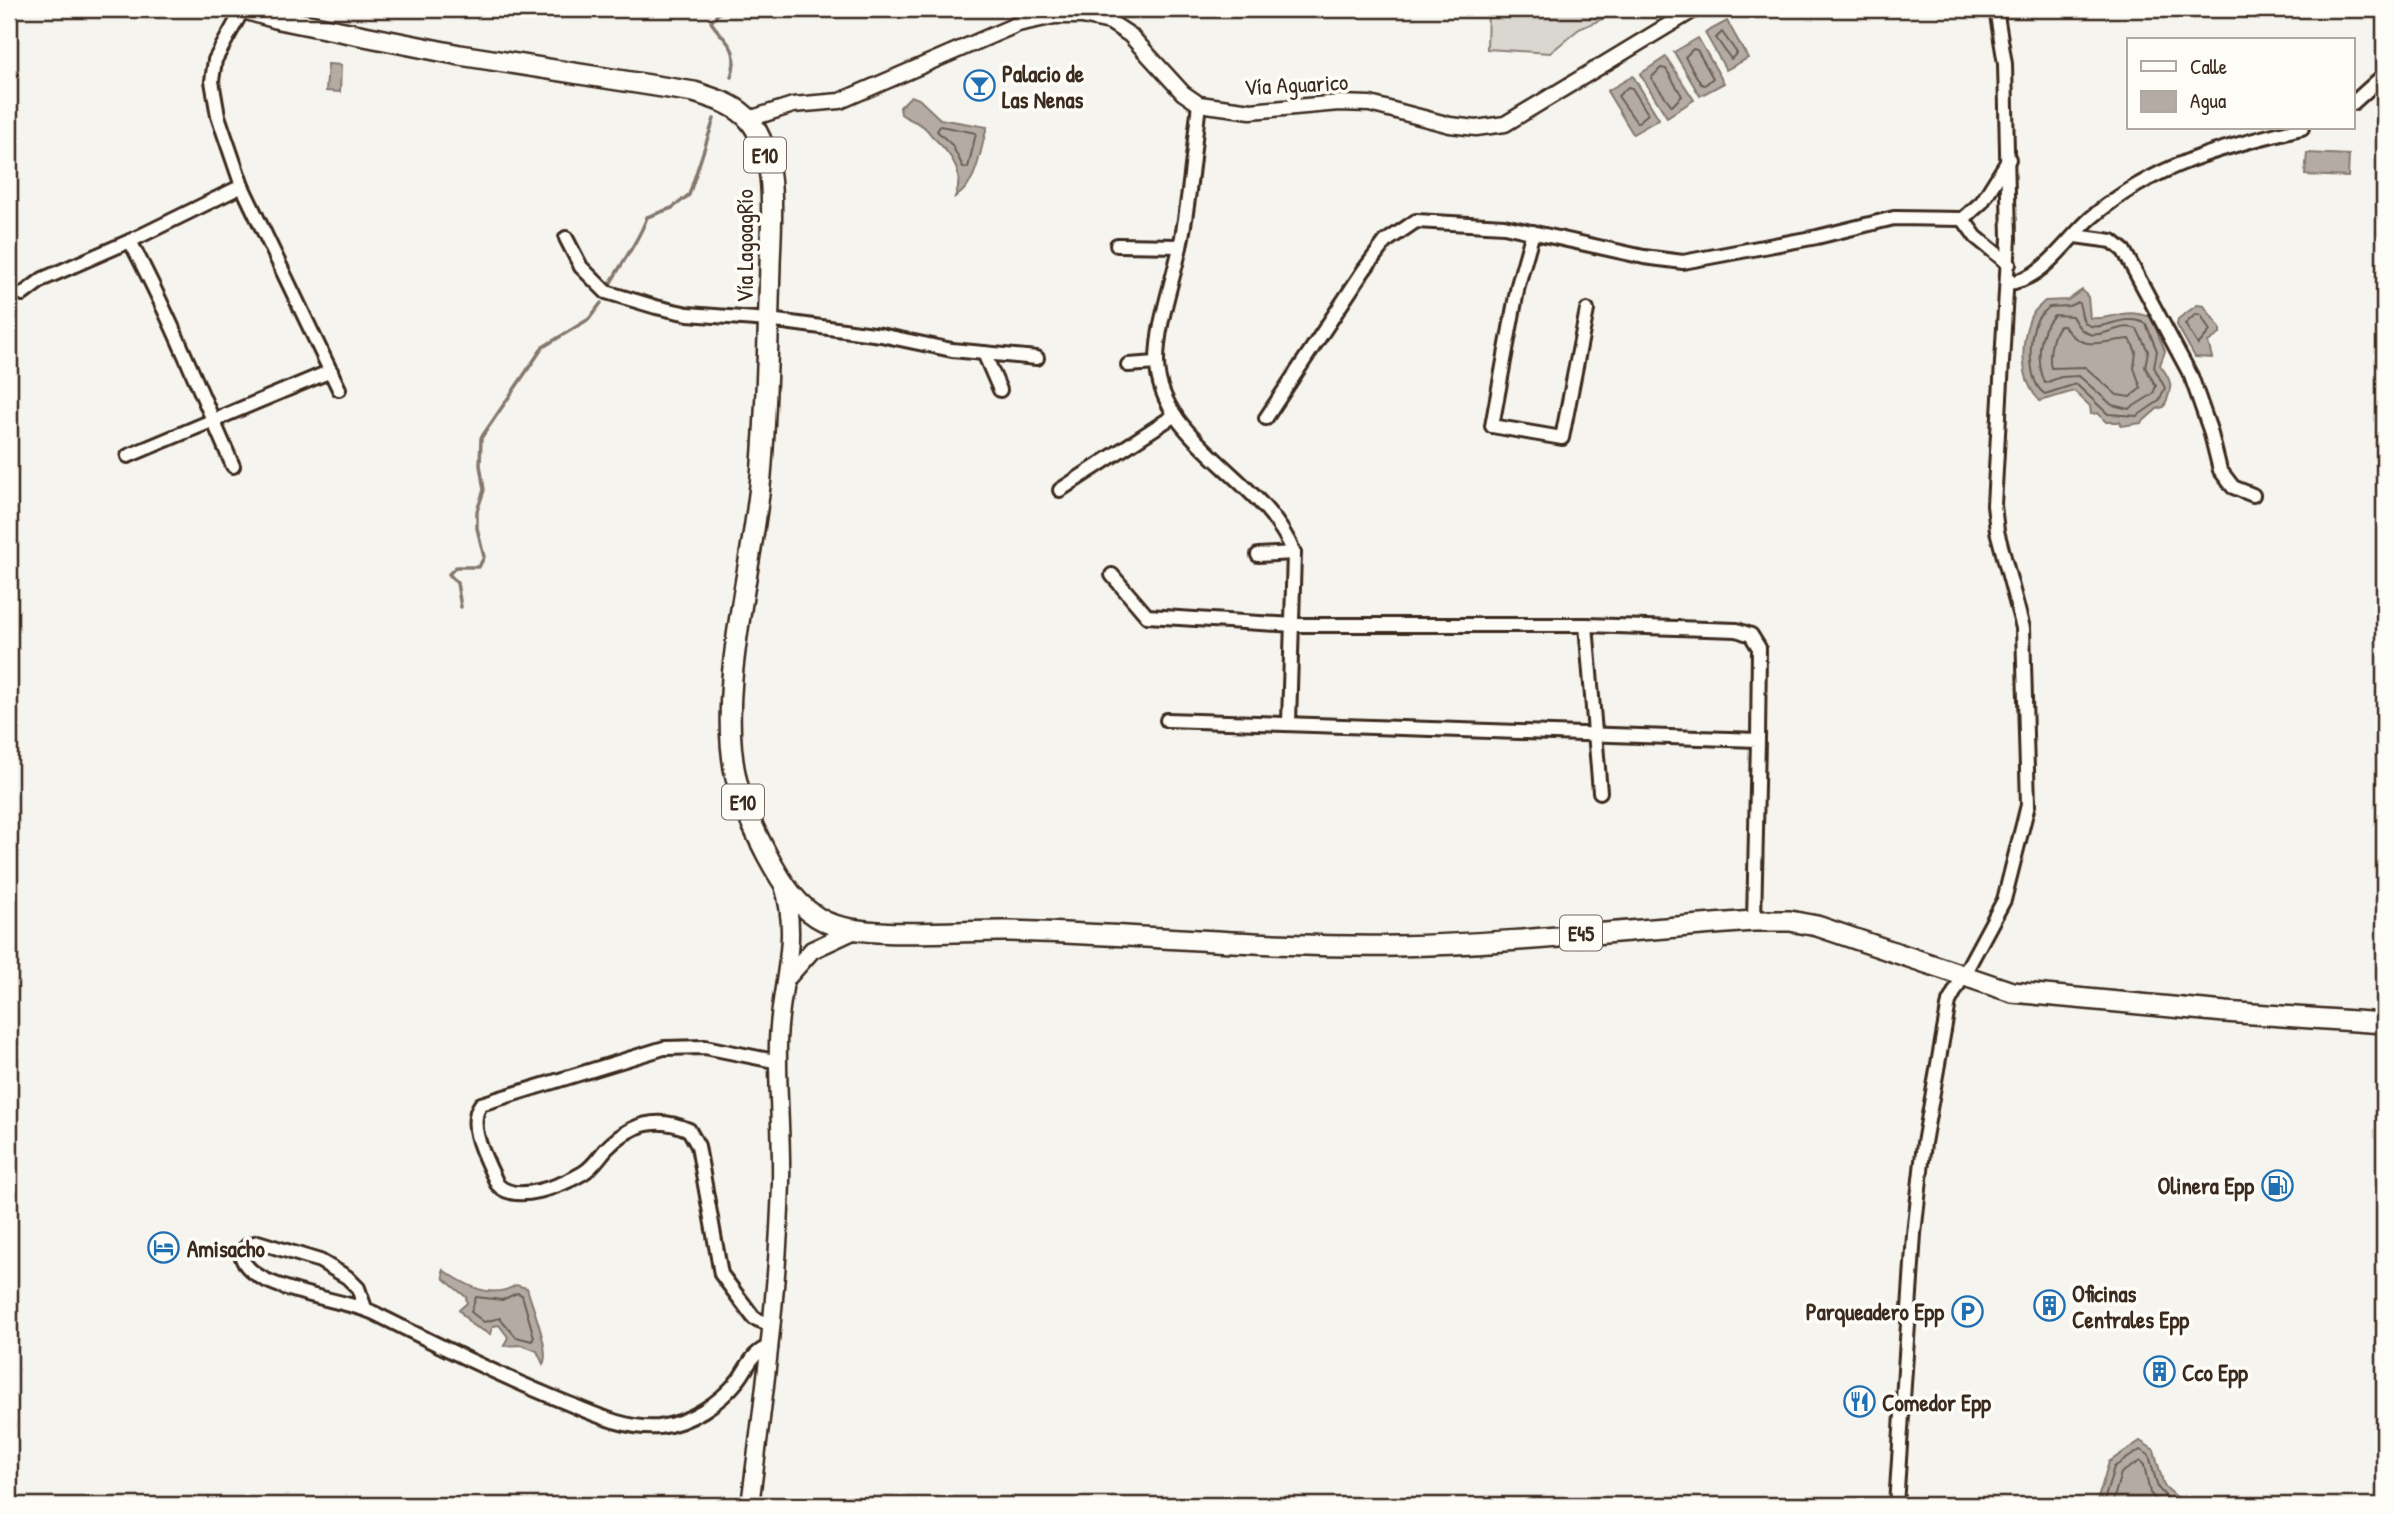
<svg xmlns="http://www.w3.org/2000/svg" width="2393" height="1514" viewBox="0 0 2393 1514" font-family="'Patrick Hand',sans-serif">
<rect width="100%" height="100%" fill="#f5f4ee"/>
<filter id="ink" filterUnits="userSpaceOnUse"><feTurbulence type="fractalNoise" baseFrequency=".0143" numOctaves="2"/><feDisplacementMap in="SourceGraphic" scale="14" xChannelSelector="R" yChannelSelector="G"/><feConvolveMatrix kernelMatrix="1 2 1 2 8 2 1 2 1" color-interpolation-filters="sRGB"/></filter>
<g filter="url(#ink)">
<!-- green -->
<path fill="#dad6d0" stroke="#8a8077" stroke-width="2" d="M1488,9h137l-46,20 -29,24 -63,-4z"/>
<!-- water -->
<g fill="#b4aca4" stroke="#84786e" stroke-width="2">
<path d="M1727,21l21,37 -22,12 -21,-37z"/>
<path d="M1698,38l26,45 -24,13 -26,-44z"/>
<path d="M1666,57l28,43 -27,17 -27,-43z"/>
<path d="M328,64l13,1 -1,27 -14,-1z"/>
<path d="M1633,76l26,43 -26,15 -26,-43z"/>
<path d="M911,96l8,3 21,20 47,8c-7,23 -9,57 -32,70 11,-25 -5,-44 -22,-60 -4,-4 -7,-10 -12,-12 -7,-5 -13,-5 -20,-11l-1,-7z"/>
<path d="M2307,153l42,2 -1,22 -43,-2z"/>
<path d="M2082,290l6,7 2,21c28,2 30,-11 61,-1l14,34 -5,14c13,17 13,22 4,42l-7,2 -16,14 -19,3 -2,-4h-14l-8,-9 -7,1 -1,-8 -16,-15 -34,10c-20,-20 -20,-56 -10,-83 2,-6 10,-12 15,-17l23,-1z"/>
<path d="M2197,305l7,1 16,22v6l-12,8 4,16 -17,-1 -18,-32 1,-6z"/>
<path d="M443,1270c23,15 48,31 73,15l11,3c4,16 24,63 16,76l-6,-13 -15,-6 -18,1 4,-9 -9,-12 -6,1 -3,8 -18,-9 -13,-15 8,-7 -1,-6 -22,-18z"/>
<path d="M2140,1441l14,9 10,36 14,12 -2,7h-80l13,-43z"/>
</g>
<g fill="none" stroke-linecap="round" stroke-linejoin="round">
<!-- shore -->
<g stroke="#6b5e54" stroke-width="2">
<path d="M1722,32l15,21 -6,6 -15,-21z"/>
<path d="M1693,49l4,1 16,28 -8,7 -4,-1 -16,-27z"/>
<path d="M1661,68l5,1 16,27 -10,10 -21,-28z"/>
<path d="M1628,87l4,1 16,26 -11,9 -19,-27z"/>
<path d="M940,126l36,7 -8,35 -5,-1 -11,-22 -15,-14z"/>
<path d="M2078,302c4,5 2,15 7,21 14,12 39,-12 61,1l11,27 -3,16 11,21 -6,13 -22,15 -29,-2 -32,-30 -31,10c-18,-11 -17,-58 -8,-74 2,-5 9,-9 12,-13l20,-1z"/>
<path d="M2196,314l5,1 9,16 -12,14 -13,-21z"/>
<path d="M2054,315l18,1c19,39 42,3 65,13l11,22 -3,16 11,19 -3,8 -24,15 -17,-4 -33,-29 -18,1 -16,6c-9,-21 -7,-51 9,-68z"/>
<path d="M2059,326h5c18,28 41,14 66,13l6,13 -2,16 7,20 -11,9 -13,-2 -32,-28 -34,1c-3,-11 1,-34 8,-42z"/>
<path d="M517,1293l5,2 12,42 -2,4 -16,-4 -16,-19 -16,4 -13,-10 5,-15 26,3z"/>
<path d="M2103,1505l11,-38 26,-17 9,5 9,33 11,12 1,5"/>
<path d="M2112,1505l9,-32 19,-12 4,4 6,28 11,12"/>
</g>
<!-- stream -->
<g stroke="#84786e" stroke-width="3.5">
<path d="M722,9l-11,13c14,21 30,24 20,55"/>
<path d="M610,284c12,-22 29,-43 37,-67l25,-9 17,-13 25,-76"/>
<path d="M461,607l-4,-24 -8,-9 7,-7h23l5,-10 -7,-29v-17l7,-21 -4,-25 1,-27 62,-91 46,-28 12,-16"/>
</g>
<defs>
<g id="minor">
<path d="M243,9l-28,51 -3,21 6,35 24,70 97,203"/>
<path d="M2353,103l31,-28"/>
<path d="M1199,104c-6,48 -9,96 -19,143 -8,38 -23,77 -23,115 0,22 9,41 22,59 35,46 93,77 115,132l-5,169"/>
<path d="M1963,219l19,-17 27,-43"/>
<path d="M1533,232l-15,53 -26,141 70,12 25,-128"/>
<path d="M2075,236l37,5 12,10 67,125 19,54 10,40 13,17 20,8"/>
<path d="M566,238l15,29 25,25 50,15 32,7 81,6 112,15 71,15 85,8"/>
<path d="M1117,245l63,1"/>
<path d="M2008,283c35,-3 58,-43 83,-65 61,-53 134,-72 211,-90"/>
<path d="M23,294l20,-15 87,-38"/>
<path d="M984,353l16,37"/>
<path d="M1128,365l29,-2"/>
<path d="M1266,418l98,-148 21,-28 31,-21 88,5 140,31 39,5 134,-25 77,-19 69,1 13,18 33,27"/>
<path d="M128,456l203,-85"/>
<path d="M233,466c-33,-75 -64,-152 -103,-225l112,-55"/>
<path d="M1060,490l115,-75"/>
<path d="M1258,555l36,-2"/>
<path d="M1112,575l35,41 147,9h292l14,167"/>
<path d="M1586,625l151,5 14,5 8,13 -1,92"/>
<path d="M1167,720l591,20 -4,181"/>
<path d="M365,1308l-7,-20 -11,-11 -27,-16 -62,-19 -10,3 -7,7c2,39 103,46 133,61 64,32 126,63 193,90 27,11 61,27 92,24 31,-4 61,-24 80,-48 11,-15 13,-27 32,-33"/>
<path d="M773,1326l-19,-8 -33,-44 -23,-128 -9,-16c-32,-15 -59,-6 -83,19 -7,8 -13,18 -23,24 -20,12 -68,32 -86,11 -9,-22 -32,-58 -16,-80l183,-56 41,-1 74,15"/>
<path d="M1896,1505l18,-271 10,-91 25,-141 55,-102 24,-95 -5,-177 -26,-97 -3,-26 15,-267 -4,-174 -9,-55"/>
</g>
<path id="tertiary" d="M749,119l44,-14 47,-4 178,-77 37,-8h27l28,6 20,13 53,58 16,11 52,7 88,-8 31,1 80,21 26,3 29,-4 190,-115"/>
<g id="secondary">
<path d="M788,977l24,-27 41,-19"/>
<path d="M750,1505c14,-107 28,-215 31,-323 1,-47 -4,-93 -3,-139 1,-57 23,-101 5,-158"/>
</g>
<path id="trunk" d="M245,9l34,10 181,36 234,37c21,7 42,12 56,29 29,37 21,100 20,144 -2,70 -3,141 -9,211 -8,92 -45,213 -25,302 6,27 18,52 31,77 15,28 30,53 59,67 40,18 136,8 183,9 129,3 258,17 387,15 119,-2 239,-17 358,-25h36l27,5 195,66 213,20 159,11"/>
</defs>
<!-- minor casing -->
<use href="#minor" stroke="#3b2a1e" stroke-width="18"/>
<!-- tertiary casing -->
<use href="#tertiary" stroke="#3b2a1e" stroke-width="19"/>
<!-- secondary casing -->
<use href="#secondary" stroke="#3b2a1e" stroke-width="21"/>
<!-- trunk casing -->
<use href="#trunk" stroke="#3b2a1e" stroke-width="24"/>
<!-- minor -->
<use href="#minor" stroke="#fdfcf7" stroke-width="12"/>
<!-- tertiary -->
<use href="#tertiary" stroke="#fdfcf7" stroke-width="14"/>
<!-- secondary -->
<use href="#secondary" stroke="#fdfcf7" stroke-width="16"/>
<!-- trunk -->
<use href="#trunk" stroke="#fdfcf7" stroke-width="19"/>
</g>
</g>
<!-- icons -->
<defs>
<symbol id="bar-ring" viewBox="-11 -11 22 22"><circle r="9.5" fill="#fdfcf7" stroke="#1f6fb2" stroke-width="1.5"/><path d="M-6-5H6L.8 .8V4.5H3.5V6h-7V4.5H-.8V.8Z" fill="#1f6fb2"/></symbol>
<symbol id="fuel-ring" viewBox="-11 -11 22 22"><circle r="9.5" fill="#fdfcf7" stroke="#1f6fb2" stroke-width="1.5"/><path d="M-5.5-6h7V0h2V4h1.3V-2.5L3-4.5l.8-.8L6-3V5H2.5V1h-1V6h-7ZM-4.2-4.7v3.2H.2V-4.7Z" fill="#1f6fb2"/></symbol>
<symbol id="hotel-ring" viewBox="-11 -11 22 22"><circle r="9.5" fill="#fdfcf7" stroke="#1f6fb2" stroke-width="1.5"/><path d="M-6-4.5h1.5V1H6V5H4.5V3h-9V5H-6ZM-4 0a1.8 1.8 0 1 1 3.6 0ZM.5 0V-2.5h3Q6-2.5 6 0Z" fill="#1f6fb2"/></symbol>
<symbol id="building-ring" viewBox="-11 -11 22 22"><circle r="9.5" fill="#fdfcf7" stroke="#1f6fb2" stroke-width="1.5"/><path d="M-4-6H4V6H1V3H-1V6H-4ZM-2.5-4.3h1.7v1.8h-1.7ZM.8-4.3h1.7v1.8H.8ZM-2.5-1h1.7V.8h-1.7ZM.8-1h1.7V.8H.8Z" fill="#1f6fb2"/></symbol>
<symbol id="parking-ring" viewBox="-11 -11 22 22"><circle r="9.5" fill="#fdfcf7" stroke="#1f6fb2" stroke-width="1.5"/><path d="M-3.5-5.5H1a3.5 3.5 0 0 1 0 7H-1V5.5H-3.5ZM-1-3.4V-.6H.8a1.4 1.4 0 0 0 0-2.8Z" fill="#1f6fb2"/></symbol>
<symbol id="restaurant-ring" viewBox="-11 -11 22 22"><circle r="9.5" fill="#fdfcf7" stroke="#1f6fb2" stroke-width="1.5"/><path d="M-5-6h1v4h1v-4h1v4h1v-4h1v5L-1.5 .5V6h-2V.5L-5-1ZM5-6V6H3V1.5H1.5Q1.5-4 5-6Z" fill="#1f6fb2"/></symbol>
</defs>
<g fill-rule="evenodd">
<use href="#bar-ring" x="962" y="68" width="35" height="35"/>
<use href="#fuel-ring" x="2260" y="1168" width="35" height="35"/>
<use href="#hotel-ring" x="146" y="1230" width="35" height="35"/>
<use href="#building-ring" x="2032" y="1288" width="35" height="35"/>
<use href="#parking-ring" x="1950" y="1294" width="35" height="35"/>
<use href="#building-ring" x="2142" y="1354" width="35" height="35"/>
<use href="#restaurant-ring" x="1842" y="1384" width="35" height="35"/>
</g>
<g text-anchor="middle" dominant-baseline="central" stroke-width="7" stroke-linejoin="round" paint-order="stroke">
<!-- shield labels -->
<g fill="#fdfcf7" stroke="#75695f" stroke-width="2">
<rect x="744" y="137.5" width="42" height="35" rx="5"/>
<rect x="722" y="784.5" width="42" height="35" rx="5"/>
<rect x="1560" y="915.5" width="42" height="35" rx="5"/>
</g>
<g font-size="21" font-weight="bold" fill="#3b2a1e">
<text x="765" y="155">E10</text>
<text x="743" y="802">E10</text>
<text x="1581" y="933">E45</text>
</g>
<!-- poi labels -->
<g font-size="23" font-weight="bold" fill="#3b2a1e" stroke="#fdfcf7" text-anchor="start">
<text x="1002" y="73">Palacio de<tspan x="1002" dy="26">Las Nenas</tspan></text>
<text x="2254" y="1185" text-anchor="end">Olinera Epp</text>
<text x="187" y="1248">Amisacho</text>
<text x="2072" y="1293">Oficinas<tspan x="2072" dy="26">Centrales Epp</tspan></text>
<text x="1944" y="1311" text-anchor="end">Parqueadero Epp</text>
<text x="2182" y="1372">Cco Epp</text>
<text x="1882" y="1402">Comedor Epp</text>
</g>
<!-- street labels -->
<g font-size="23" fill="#3b2a1e" stroke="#fdfcf7">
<text transform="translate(1296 84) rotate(-3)">Vía Aguarico</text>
<text transform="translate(744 246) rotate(-90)">Vía LagoagRío</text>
</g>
</g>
<!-- margin -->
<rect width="2393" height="1514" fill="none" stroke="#fdfcf7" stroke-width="35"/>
<rect x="18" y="18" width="2358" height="1479" fill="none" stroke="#3b2a1e" stroke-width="2.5" filter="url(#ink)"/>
<!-- legend -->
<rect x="2127" y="38" width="228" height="91" fill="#fdfcf7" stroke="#afa8a0" stroke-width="2"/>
<rect x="2141" y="61" width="35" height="10" fill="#fdfcf7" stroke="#afa8a0" stroke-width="2"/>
<text x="2190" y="74" font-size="21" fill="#3b2a1e">Calle</text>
<rect x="2141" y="91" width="35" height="21" fill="#b4aca4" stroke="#afa8a0" stroke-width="2"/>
<text x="2190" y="108" font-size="21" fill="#3b2a1e">Agua</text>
</svg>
